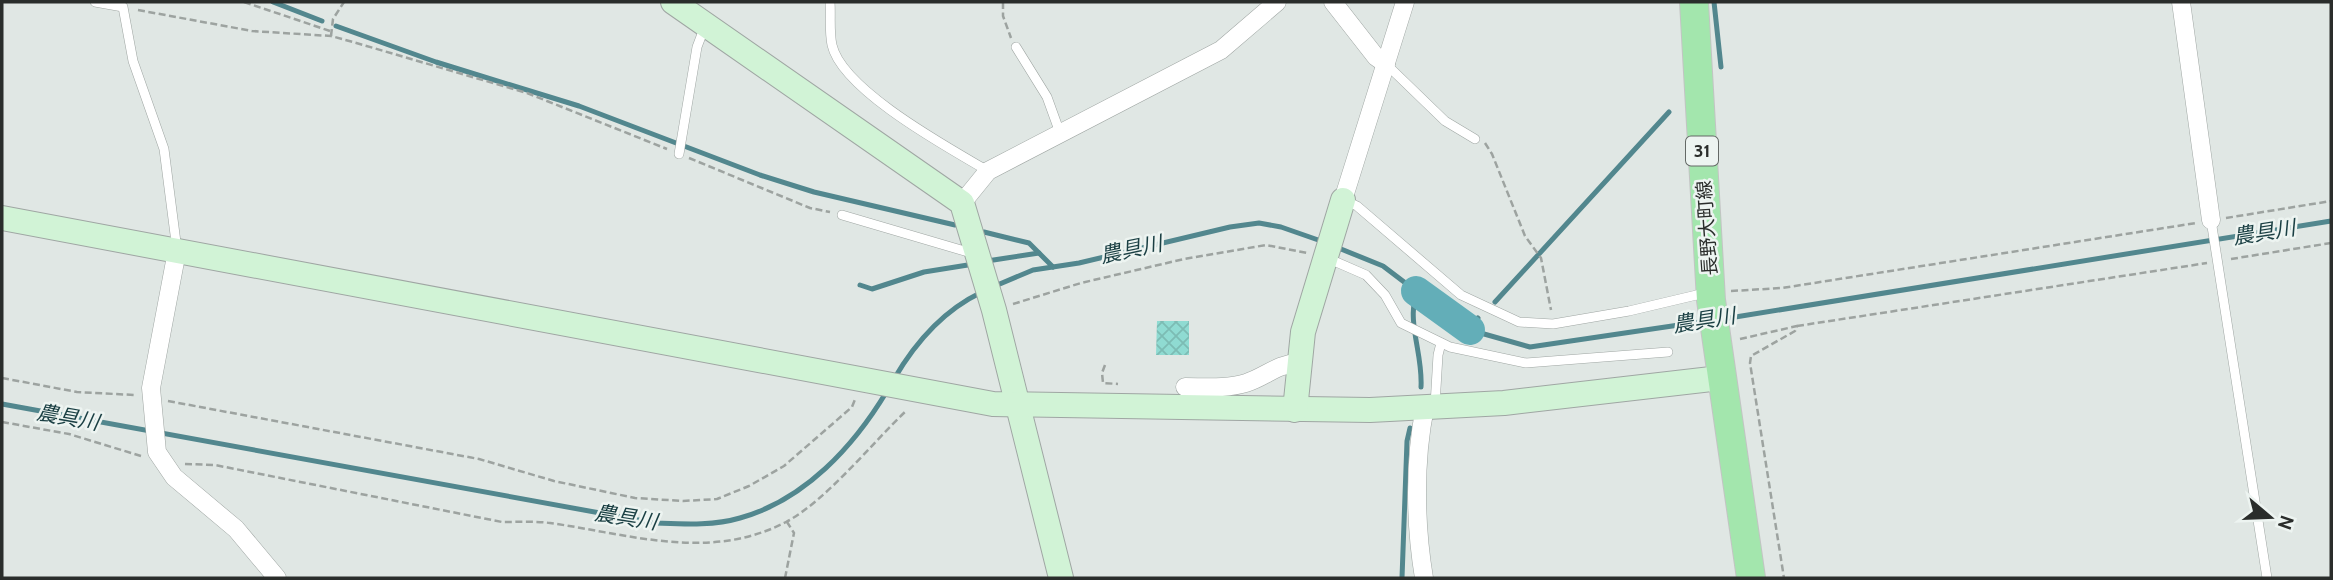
<svg xmlns="http://www.w3.org/2000/svg" width="2333" height="580" viewBox="0 0 2333 580" font-family="Cabin,'Noto Sans JP',sans-serif">
<defs>
<pattern id="building-cross-hatch" width="8" height="8" patternUnits="userSpaceOnUse" patternTransform="scale(1.75)"><rect width="8" height="8" fill="#8fdbd2"/><path d="M0 0l8 8M0 8l8-8" fill="none" stroke="#7cbcb4"/></pattern>
</defs>
<rect width="100%" height="100%" fill="#e0e7e4"/>
<g fill="none" stroke-linecap="round" stroke-linejoin="round">
<!-- stream -->
<g stroke="#52878e" stroke-width="5">
<path d="M273,2l49,19"/>
<path d="M1714,2l7,65"/>
<path d="M336,26l100,36 143,44 181,69 54,17 141,33"/>
<path d="M984,232l45,11 24,24"/>
<path d="M1336,247l47,19 33,25c-9,34 7,63 5,96"/>
<path d="M987,261l52,-8"/>
<path d="M860,285l12,4 52,-17 50,-8"/>
<path d="M995,286l38,-16 46,-7 151,-36 29,-4 22,4 43,15"/>
<path d="M1495,302l174,-190"/>
<path d="M1478,318l-8,12 60,17 176,-26"/>
<path d="M1723,319l608,-98"/>
<path d="M894,379c21,-36 50,-69 88,-87"/>
<path d="M2,404l653,119c28,1 58,3 85,-5 65,-18 114,-72 147,-127"/>
<path d="M1402,578l5,-137 3,-13"/>
</g>
<!-- river -->
<path stroke="#63aeb8" stroke-width="30" d="M1416,291l54,39"/>
</g>
<!-- building -->
<path fill="url(#building-cross-hatch)" d="M1157,321h32v34h-33z"/>
<g fill="none" stroke-linecap="round" stroke-linejoin="round">
<defs>
<g id="lane">
<path d="M95,2l28,5 10,54 31,88 13,101"/>
<path d="M830,2c1,13 -1,29 2,43 10,45 117,103 156,126"/>
<path d="M1016,47l31,50 13,36"/>
<path d="M1386,64l59,57 30,18"/>
<path d="M679,154l18,-107 8,-21"/>
<path d="M1344,200l13,6 104,89 58,27 34,2 76,-13 76,-18"/>
<path d="M842,215l126,37 6,-2"/>
<path d="M2211,220l56,358"/>
<path d="M1327,258l39,17 19,20 16,28 49,24 76,16 142,-11"/>
<path d="M1435,405l3,-50 3,-12"/>
</g>
<g id="street">
<path d="M1333,2l43,55 10,7"/>
<path d="M2181,2l30,218"/>
<path d="M1343,200l62,-198"/>
<path d="M962,203l26,-32 233,-121 56,-48"/>
<path d="M177,251l-26,137 6,64 17,25 62,52 41,49"/>
<path d="M1185,387c20,0 42,2 61,-4 19,-6 31,-19 52,-20"/>
<path d="M1424,578c-9,-54 -10,-117 1,-171"/>
</g>
<g id="secondary">
<path d="M673,2l289,201 32,107 67,268"/>
<path d="M2,218l991,186 377,6 134,-7 216,-25"/>
<path d="M1295,410l8,-78 40,-132"/>
</g>
<path id="primary" d="M1694,2l17,298 40,278"/>
</defs>
<!-- lane casing -->
<use href="#lane" stroke="#9fa6a3" stroke-width="10"/>
<!-- street casing -->
<use href="#street" stroke="#9fa6a3" stroke-width="19"/>
<!-- secondary casing -->
<use href="#secondary" stroke="#9fa6a3" stroke-width="26"/>
<!-- primary casing -->
<use href="#primary" stroke="#c3c4c4" stroke-width="30"/>
<!-- path -->
<g stroke="#9da3a0" stroke-width="2.5" stroke-dasharray="7 3.5" stroke-linecap="butt">
<path d="M244,2l86,29"/>
<path d="M1003,2v14l8,22"/>
<path d="M138,10l114,21 79,5 22,6 174,51 140,56"/>
<path d="M331,36l2,-17 11,-17"/>
<path d="M1485,143l7,11 33,82 16,22 10,52"/>
<path d="M689,158l121,50 20,4"/>
<path d="M2226,218l105,-17"/>
<path d="M2231,259l100,-16"/>
<path d="M1731,291l51,-3 414,-65"/>
<path d="M1013,304l68,-21 103,-24 82,-14 41,8"/>
<path d="M1797,326l410,-63"/>
<path d="M1740,339l57,-13 -2,5 -44,25 -1,7 34,215"/>
<path d="M1105,365l-3,8 1,10 15,1"/>
<path d="M2,378l75,14 57,3"/>
<path d="M168,401l311,58 75,22 81,17 48,3 34,-2 32,-13 35,-20 68,-59 4,-10"/>
<path d="M2,422l67,12 72,22"/>
<path d="M185,464l30,1 287,57c16,0 33,-1 48,1 79,11 160,39 236,-1 41,-22 86,-79 121,-112"/>
<path d="M785,578l9,-45 -7,-11"/>
</g>
<!-- lane -->
<use href="#lane" stroke="#fff" stroke-width="9"/>
<!-- street -->
<use href="#street" stroke="#fff" stroke-width="18"/>
<!-- secondary -->
<use href="#secondary" stroke="#d1f3d6" stroke-width="24"/>
<!-- primary -->
<use href="#primary" stroke="#a3e6ad" stroke-width="28"/>
</g>
<g text-anchor="middle" dominant-baseline="central" stroke-width="5" stroke-linejoin="round" paint-order="stroke">
<!-- shield labels -->
<rect fill="#edf4f1" stroke="#646966" stroke-width="2" x="1686" y="136.5" width="32" height="29" rx="5"/>
<g font-size="18" font-weight="bold" fill="#2a2d2b">
<text x="1702" y="151">31</text>
</g>
<!-- street labels -->
<g font-size="19" fill="#2a2d2b" stroke="#edf4f1">
<text transform="translate(1707 228) rotate(-94)">長野大町線</text>
</g>
<!-- water labels -->
<g font-size="21" font-style="italic" fill="#1a3f43" stroke="#edf4f1">
<text transform="translate(2264 232) rotate(-9)">農具川</text>
<text transform="translate(1131 249) rotate(-12)">農具川</text>
<text transform="translate(1704 320) rotate(-9)">農具川</text>
<text transform="translate(68 417) rotate(10)">農具川</text>
<text transform="translate(626 517) rotate(9)">農具川</text>
</g>
</g>
<!-- border -->
<rect width="2333" height="580" fill="none" stroke="#2a2d2b" stroke-width="7"/>
<!-- north arrow -->
<g transform="translate(2270 517) rotate(109)" stroke="#edf4f1" stroke-width="5" paint-order="stroke">
<path d="M0-5L12 26L0 18L-12 26Z" fill="#2a2d2b"/>
<text y="-10" font-size="19" font-weight="bold" text-anchor="middle" fill="#2a2d2b">N</text>
</g>
</svg>
